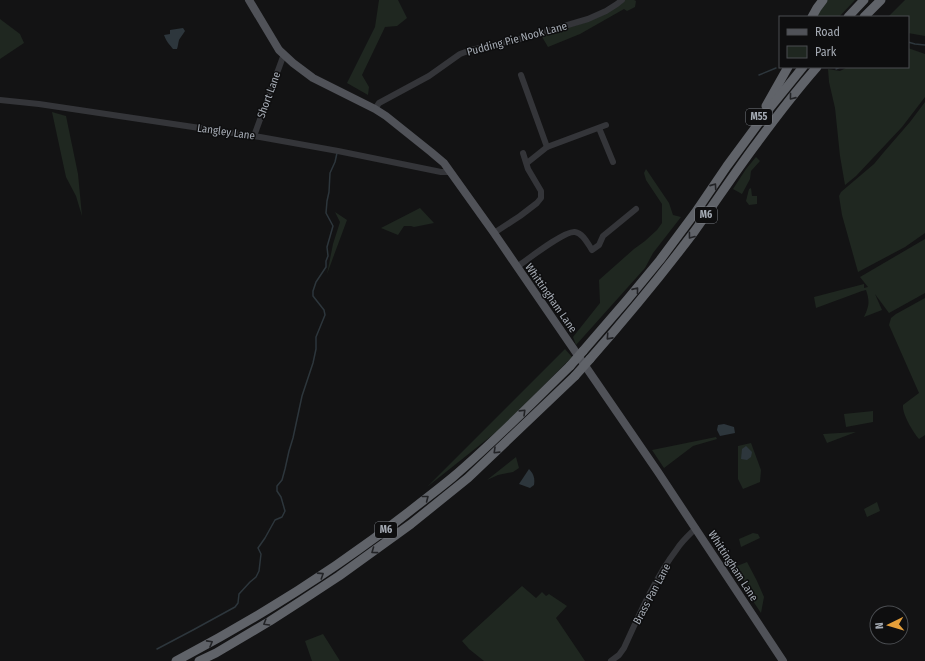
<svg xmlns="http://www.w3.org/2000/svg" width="925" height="661" viewBox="0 0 925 661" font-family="'Fira Sans Condensed',sans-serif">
<rect width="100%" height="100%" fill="#131314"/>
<!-- green -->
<g fill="#1f2720">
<path d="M379,0h19l9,18 -10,8 -12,1 -23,48 7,12 -1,8 -21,-12 28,-56z"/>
<path d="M624,0h10l2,1 -1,6 -8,4 -3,-2 -44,25 -32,13 -7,-12c28,-8 62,-14 83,-35z"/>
<path d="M827,0h28l-16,17h-23z"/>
<path d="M905,0h20v36l-17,-3v-16h-20z"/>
<path d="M0,19l20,15 4,9 -24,16z"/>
<path d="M908,48l17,6v43l-23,30 -46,49 -11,9 -5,-29 -5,-48 -6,-26 -1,-13 12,2 8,-4h60z"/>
<path d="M925,102v131l-20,14 -47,25 -16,-57 -3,-19 2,-4 33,-28 10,-12 26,-30z"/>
<path d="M52,112l14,4 12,58 4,42 -6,-20 -10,-19z"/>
<path d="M756,157l4,4 -9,10 -1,8 -8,15 -9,-5 13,-20z"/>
<path d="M646,169l23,34 4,12 8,2 -28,36 -8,15 -69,77 -3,-8 27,-34 -1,-23 35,-31 11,-8 12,-11 5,-7v-19l-16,-24 -2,-7z"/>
<path d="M751,188l1,8h5v8l-8,1 -3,-4 3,-12z"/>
<path d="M420,208l14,15 -20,4 -3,-1h-7l-6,9 -17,-7z"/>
<path d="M335,212l12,8 -20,54 6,-30 7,-22z"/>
<path d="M925,239v54l-36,20 -14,-19 7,16 -18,7c5,-11 6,-15 2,-27l-4,1 -46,17 -2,-11 50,-13v4l4,-1 -8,-10z"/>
<path d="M925,298v137l-6,4c-6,-7 -17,-25 -16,-34l16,-12 -30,-68 2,-7 5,-4z"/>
<path d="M565,349l7,8 -72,72 -73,58z"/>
<path d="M873,411v11l-27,5 -2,-13z"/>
<path d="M856,432l-29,11 -4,-9z"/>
<path d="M716,437l1,2 -24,7 -29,22 -12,-18z"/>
<path d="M751,443l10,27 -1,12 -17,7 -5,-10v-33z"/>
<path d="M516,457l3,11 -6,4 -15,3 -11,5z"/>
<path d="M877,502l3,9 -13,6 -3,-8z"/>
<path d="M753,533l5,1 2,4 -19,9 -2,-8z"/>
<path d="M730,555l7,11 10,-4 10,19 7,16 -3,16 -10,-15 2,-4 -16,-23 -4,1 -9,-15z"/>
<path d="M522,586l14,12 6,-6 4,4 3,-2 18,12 -11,12 29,43h-101l-15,-12 -7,-8z"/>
<path d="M323,634l17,27h-28l-7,-20z"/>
</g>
<!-- water -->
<g fill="#2d363c">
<path d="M183,28l2,3c-2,3 -5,7 -6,9 -1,4 -1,6 -2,9h-4c-4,-5 -7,-8 -9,-14l6,-1v-4z"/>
<path d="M724,424l10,3 1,6 -15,3 -3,-6 1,-5z"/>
<path d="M746,446l6,6 -1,5 -4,3 -6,-1 1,-10z"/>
<path d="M529,469c5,5 6,10 5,16l-4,3 -11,-4z"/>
</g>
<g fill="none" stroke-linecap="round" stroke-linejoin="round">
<!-- stream -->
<g stroke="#2d363c" stroke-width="1.5">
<path d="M908,42l7,2 10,1"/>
<path d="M836,69l4,-2"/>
<path d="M759,75l17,-7"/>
<path d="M157,649l36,-19 42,-23 3,-4 1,-9 11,-12 6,-5 3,-6 2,-17 -3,-6 7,-10 10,-18 7,-3 3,-6 -4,-14 -4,-6v-5l5,-6 3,-11 4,-18 4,-13 9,-42 11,-33 3,-14v-12l9,-22 -1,-5 -11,-14v-5l3,-9 10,-15v-6l2,-5 -1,-9 6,-21 -7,-13 1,-12 2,-9 1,-19 5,-11 2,-9"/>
</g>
<!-- minor -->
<g stroke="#343539" stroke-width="6">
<path d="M521,75l26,72"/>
<path d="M0,100l39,4 221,33 78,14 103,21h9"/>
<path d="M375,109l4,-6 50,-27 31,-22 11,-4 49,-11 68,-20 18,-8 11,-7 5,-4"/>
<path d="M599,128l14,34"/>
<path d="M254,136l30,-82"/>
<path d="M527,163l20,-16 59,-22"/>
<path d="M494,233l26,-17 17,-13 4,-5v-7l-13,-22 -5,-16"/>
<path d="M517,267c10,-7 48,-37 58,-35 8,1 13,12 17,18l7,-5 4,-9 33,-27"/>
<path d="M611,661l8,-6 5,-7c15,-33 31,-70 53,-99 5,-8 12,-14 19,-21"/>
</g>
<!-- major -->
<path stroke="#505258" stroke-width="8" d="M249,0l30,50 14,13 20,15 62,31 11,7 45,36 13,11 50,70 164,239 125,189"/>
<!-- highway -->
<g stroke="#606369" stroke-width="9">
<path d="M812,17l5,-9 6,-8"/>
<path d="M848,17l16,-17"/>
<path d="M864,17l17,-17"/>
<path d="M766,106l22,-39"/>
<path d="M583,351l44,-51 33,-40 35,-47 32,-47 42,-57 34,-42"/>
<path d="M590,359c36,-41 71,-83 104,-127 21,-29 41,-60 63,-89 19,-26 39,-52 60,-76"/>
<path d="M176,661c84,-44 165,-95 239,-154 13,-10 26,-20 38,-30 41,-35 79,-74 117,-111"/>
<path d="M199,661l17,-8 54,-32 31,-20 38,-25 72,-52 57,-46 107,-102"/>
</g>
<!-- highway-bridge -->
<g stroke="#606369" stroke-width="9">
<path d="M570,366l13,-15"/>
<path d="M575,376l15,-17"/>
</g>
</g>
<!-- one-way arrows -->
<defs><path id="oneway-chevron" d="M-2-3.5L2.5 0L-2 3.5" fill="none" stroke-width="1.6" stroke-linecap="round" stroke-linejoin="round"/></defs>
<g stroke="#222326">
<use href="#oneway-chevron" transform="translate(792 97) rotate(129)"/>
<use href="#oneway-chevron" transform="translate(714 186) rotate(-55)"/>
<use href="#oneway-chevron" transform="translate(691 236) rotate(127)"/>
<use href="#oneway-chevron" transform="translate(636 290) rotate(-51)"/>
<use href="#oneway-chevron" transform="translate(609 337) rotate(132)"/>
<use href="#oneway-chevron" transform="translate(523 412) rotate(-44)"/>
<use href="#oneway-chevron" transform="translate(496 451) rotate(136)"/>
<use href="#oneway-chevron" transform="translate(426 498) rotate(-38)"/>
<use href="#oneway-chevron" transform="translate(374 551) rotate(144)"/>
<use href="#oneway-chevron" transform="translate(321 575) rotate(-33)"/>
<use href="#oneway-chevron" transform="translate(266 623) rotate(149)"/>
<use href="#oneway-chevron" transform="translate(210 643) rotate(-29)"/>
</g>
<g text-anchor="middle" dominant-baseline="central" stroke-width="3" stroke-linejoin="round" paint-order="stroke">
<!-- shield labels -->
<g fill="#0e0e0f" stroke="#787c82" stroke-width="1">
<rect x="746" y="109" width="26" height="16" rx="3"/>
<rect x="695" y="207" width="22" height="16" rx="3"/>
<rect x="375" y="522" width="22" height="16" rx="3"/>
</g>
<g font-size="10" font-weight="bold" fill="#a5abb4">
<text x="759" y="117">M55</text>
<text x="706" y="215">M6</text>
<text x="386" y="530">M6</text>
</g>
<!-- street labels -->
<g font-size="11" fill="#a5abb4" stroke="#0e0e0f">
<text transform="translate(517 39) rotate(-15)">Pudding Pie Nook Lane</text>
<text transform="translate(269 95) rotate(-70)">Short Lane</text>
<text transform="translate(226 132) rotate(8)">Langley Lane</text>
<text transform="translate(551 298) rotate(55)">Whittingham Lane</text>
<text transform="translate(733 566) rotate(57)">Whittingham Lane</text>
<text transform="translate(652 594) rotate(-62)">Brass Pan Lane</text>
</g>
</g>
<!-- legend -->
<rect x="779" y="16" width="130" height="52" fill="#0e0e0f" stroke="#4a4d51"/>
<rect x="787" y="29" width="20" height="6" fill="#505258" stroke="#4a4d51"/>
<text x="815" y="36" font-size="12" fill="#a5abb4">Road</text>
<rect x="787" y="46" width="20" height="12" fill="#1f2720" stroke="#4a4d51"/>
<text x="815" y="56" font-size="12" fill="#a5abb4">Park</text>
<!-- north arrow -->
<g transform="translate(889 625) rotate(265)"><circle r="19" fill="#0e0e0f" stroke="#4a4d51"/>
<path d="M0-3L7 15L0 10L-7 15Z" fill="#e59f3a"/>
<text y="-6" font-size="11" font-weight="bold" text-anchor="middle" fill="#a5abb4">N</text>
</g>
</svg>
